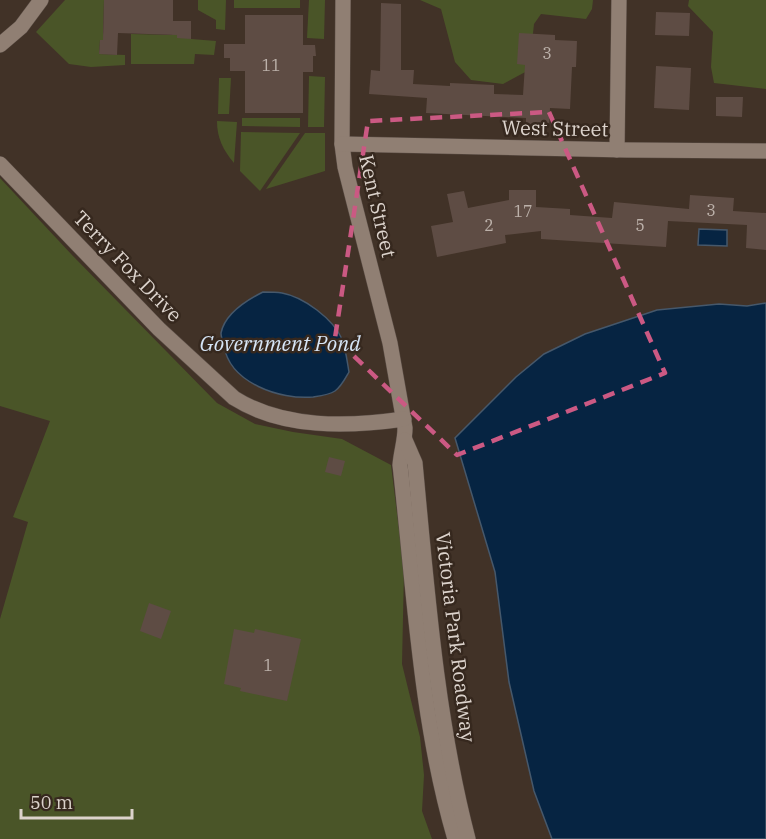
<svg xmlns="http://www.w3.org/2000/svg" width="766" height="839" viewBox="0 0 766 839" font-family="'IBM Plex Serif',serif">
<rect width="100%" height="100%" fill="#413227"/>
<!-- green -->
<g fill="#4a5528">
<path d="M65,0h39l-1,33 5,7h-8l-1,14 26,1v10l-34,2 -22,-3 -33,-32z"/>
<path d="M198,0h28l-1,30 -9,-1v-9l-18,-10z"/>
<rect x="234" y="0" width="66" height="8"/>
<path d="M309,0h16l-1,39 -17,-1z"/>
<path d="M420,0h173l-1,9 -6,10 -45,-5 -7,10 -5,46 -26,14 -32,-4 -16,-18 -14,-53z"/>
<path d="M689,0h77v89l-52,-6 -3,-16 2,-35 -25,-26z"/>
<path d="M173,33l18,6 25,2 -2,14 -19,-1 -1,10h-63v-30l41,1z"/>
<path d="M309,76l16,1 -1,50h-16z"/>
<path d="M219,78h12l-2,36h-11z"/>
<path d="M242,118h58v9l-58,-1z"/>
<path d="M217,121l20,1 -3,41c-11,-13 -17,-25 -17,-42z"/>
<path d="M241,132l59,1 -40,58 -20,-20z"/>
<path d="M305,133h20v38l-59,18z"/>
<path d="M0,178l72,77 145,148 38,21 38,8 49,7 49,26 13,105 -2,94 18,73 4,38 -2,36 10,28h-432v-220l28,-97 -15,-5 37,-96 -50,-15z"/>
</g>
<!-- water -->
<g fill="#062442" stroke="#46586b" stroke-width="1.5">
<path d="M699,229l28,1v16l-29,-1z"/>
<path d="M263,292c6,0 13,0 19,1 22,4 51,26 60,46 4,11 5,22 7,33 -4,7 -8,15 -14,19 -6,4 -15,5 -22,6 -33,3 -83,-14 -89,-51 -1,-3 -3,-10 -3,-13 4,-20 26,-33 42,-41z"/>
<path d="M766,303v536h-214l-18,-48 -25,-109 -14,-110 -40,-134 61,-61 28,-23 41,-20 72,-24 62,-6 28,2z"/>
</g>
<!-- building -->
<g fill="#5e4c44">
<path d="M104,0h69v21h18v18l-14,-1v-3l-59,-2 -1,22 -18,-1 1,-14h3z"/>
<path d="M381,3l20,1v66h13l-1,14 37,2v-3l44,2v9l29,1 2,-30 -8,-1 2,-31 36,2v5l22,1 -1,26h-4l-2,42 -20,-1 -1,18 -23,-1v-7l-100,-5 1,-15 -58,-4 2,-24 9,1z"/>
<path d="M656,12l34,1 -1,23 -34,-1z"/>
<path d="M245,15h58v30h12l1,11h-3v16h-10v41h-58v-42h-15v-13h-6v-14h21z"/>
<path d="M656,66l35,2 -2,42 -35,-2z"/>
<path d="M716,97h27l-1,20 -26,-1z"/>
<path d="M509,190h27v17l34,2v6l42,3 2,-16 75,7 1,-14 44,3 -1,13 33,2v37l-20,-2 1,-23 -79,-4 -2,26 -125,-8v-8l-36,4 1,8 -69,14 -6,-31 22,-4 -6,-28 17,-3 4,17 41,-8z"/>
<path d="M329,457l16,4 -4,15 -16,-4z"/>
<path d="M149,603l22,8 -10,28 -21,-8z"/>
<path d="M234,629l20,4 1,-4 46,10 -14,62 -47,-10 1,-3 -17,-4z"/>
</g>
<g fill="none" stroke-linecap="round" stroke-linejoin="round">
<defs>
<g id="minor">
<path d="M343,0l-1,144 3,23 45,176 15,85c0,13 -4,24 -5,37 14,123 20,255 55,374"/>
<path d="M0,45l21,-18 20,-27"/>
<path d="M342,144l285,6 139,1"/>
<path d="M617,150l2,-150"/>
<path d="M0,164l159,165 75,69c49,31 114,29 170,21"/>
<path d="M405,440l10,23c12,126 21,253 53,376"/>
</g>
</defs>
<!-- minor casing -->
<use href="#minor" stroke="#5a4d45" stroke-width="16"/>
<!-- minor -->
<use href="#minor" stroke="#907f73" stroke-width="15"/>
</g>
<!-- marked area -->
<path fill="none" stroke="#cb5983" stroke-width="4.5" stroke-dasharray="12 8" stroke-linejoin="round" d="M549,112l116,261 -208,82 -122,-117 33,-217z"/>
<g text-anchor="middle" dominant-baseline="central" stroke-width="5" stroke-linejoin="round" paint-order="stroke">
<!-- number labels -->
<g font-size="16" fill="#bcb1aa">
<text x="547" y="53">3</text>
<text x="271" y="65">11</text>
<text x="711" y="210">3</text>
<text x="523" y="211">17</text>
<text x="489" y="225">2</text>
<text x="640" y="225">5</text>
<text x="268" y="665">1</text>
</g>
<!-- street labels -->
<g font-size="20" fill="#dcd3cc" stroke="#36281e">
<text transform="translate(555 128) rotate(1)">West Street</text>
<text transform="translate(378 206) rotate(77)">Kent Street</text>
<text transform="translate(128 266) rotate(46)">Terry Fox Drive</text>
<text transform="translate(456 637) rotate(83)">Victoria Park Roadway</text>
</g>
<!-- water labels -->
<g font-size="21" font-style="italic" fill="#d6e5f6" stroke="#36281e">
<text x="280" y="343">Government Pond</text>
</g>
</g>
<!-- scale -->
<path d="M21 809v9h111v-9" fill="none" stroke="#dcd3cc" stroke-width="3"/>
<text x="30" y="809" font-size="18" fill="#dcd3cc" stroke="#36281e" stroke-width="4.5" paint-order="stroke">50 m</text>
</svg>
